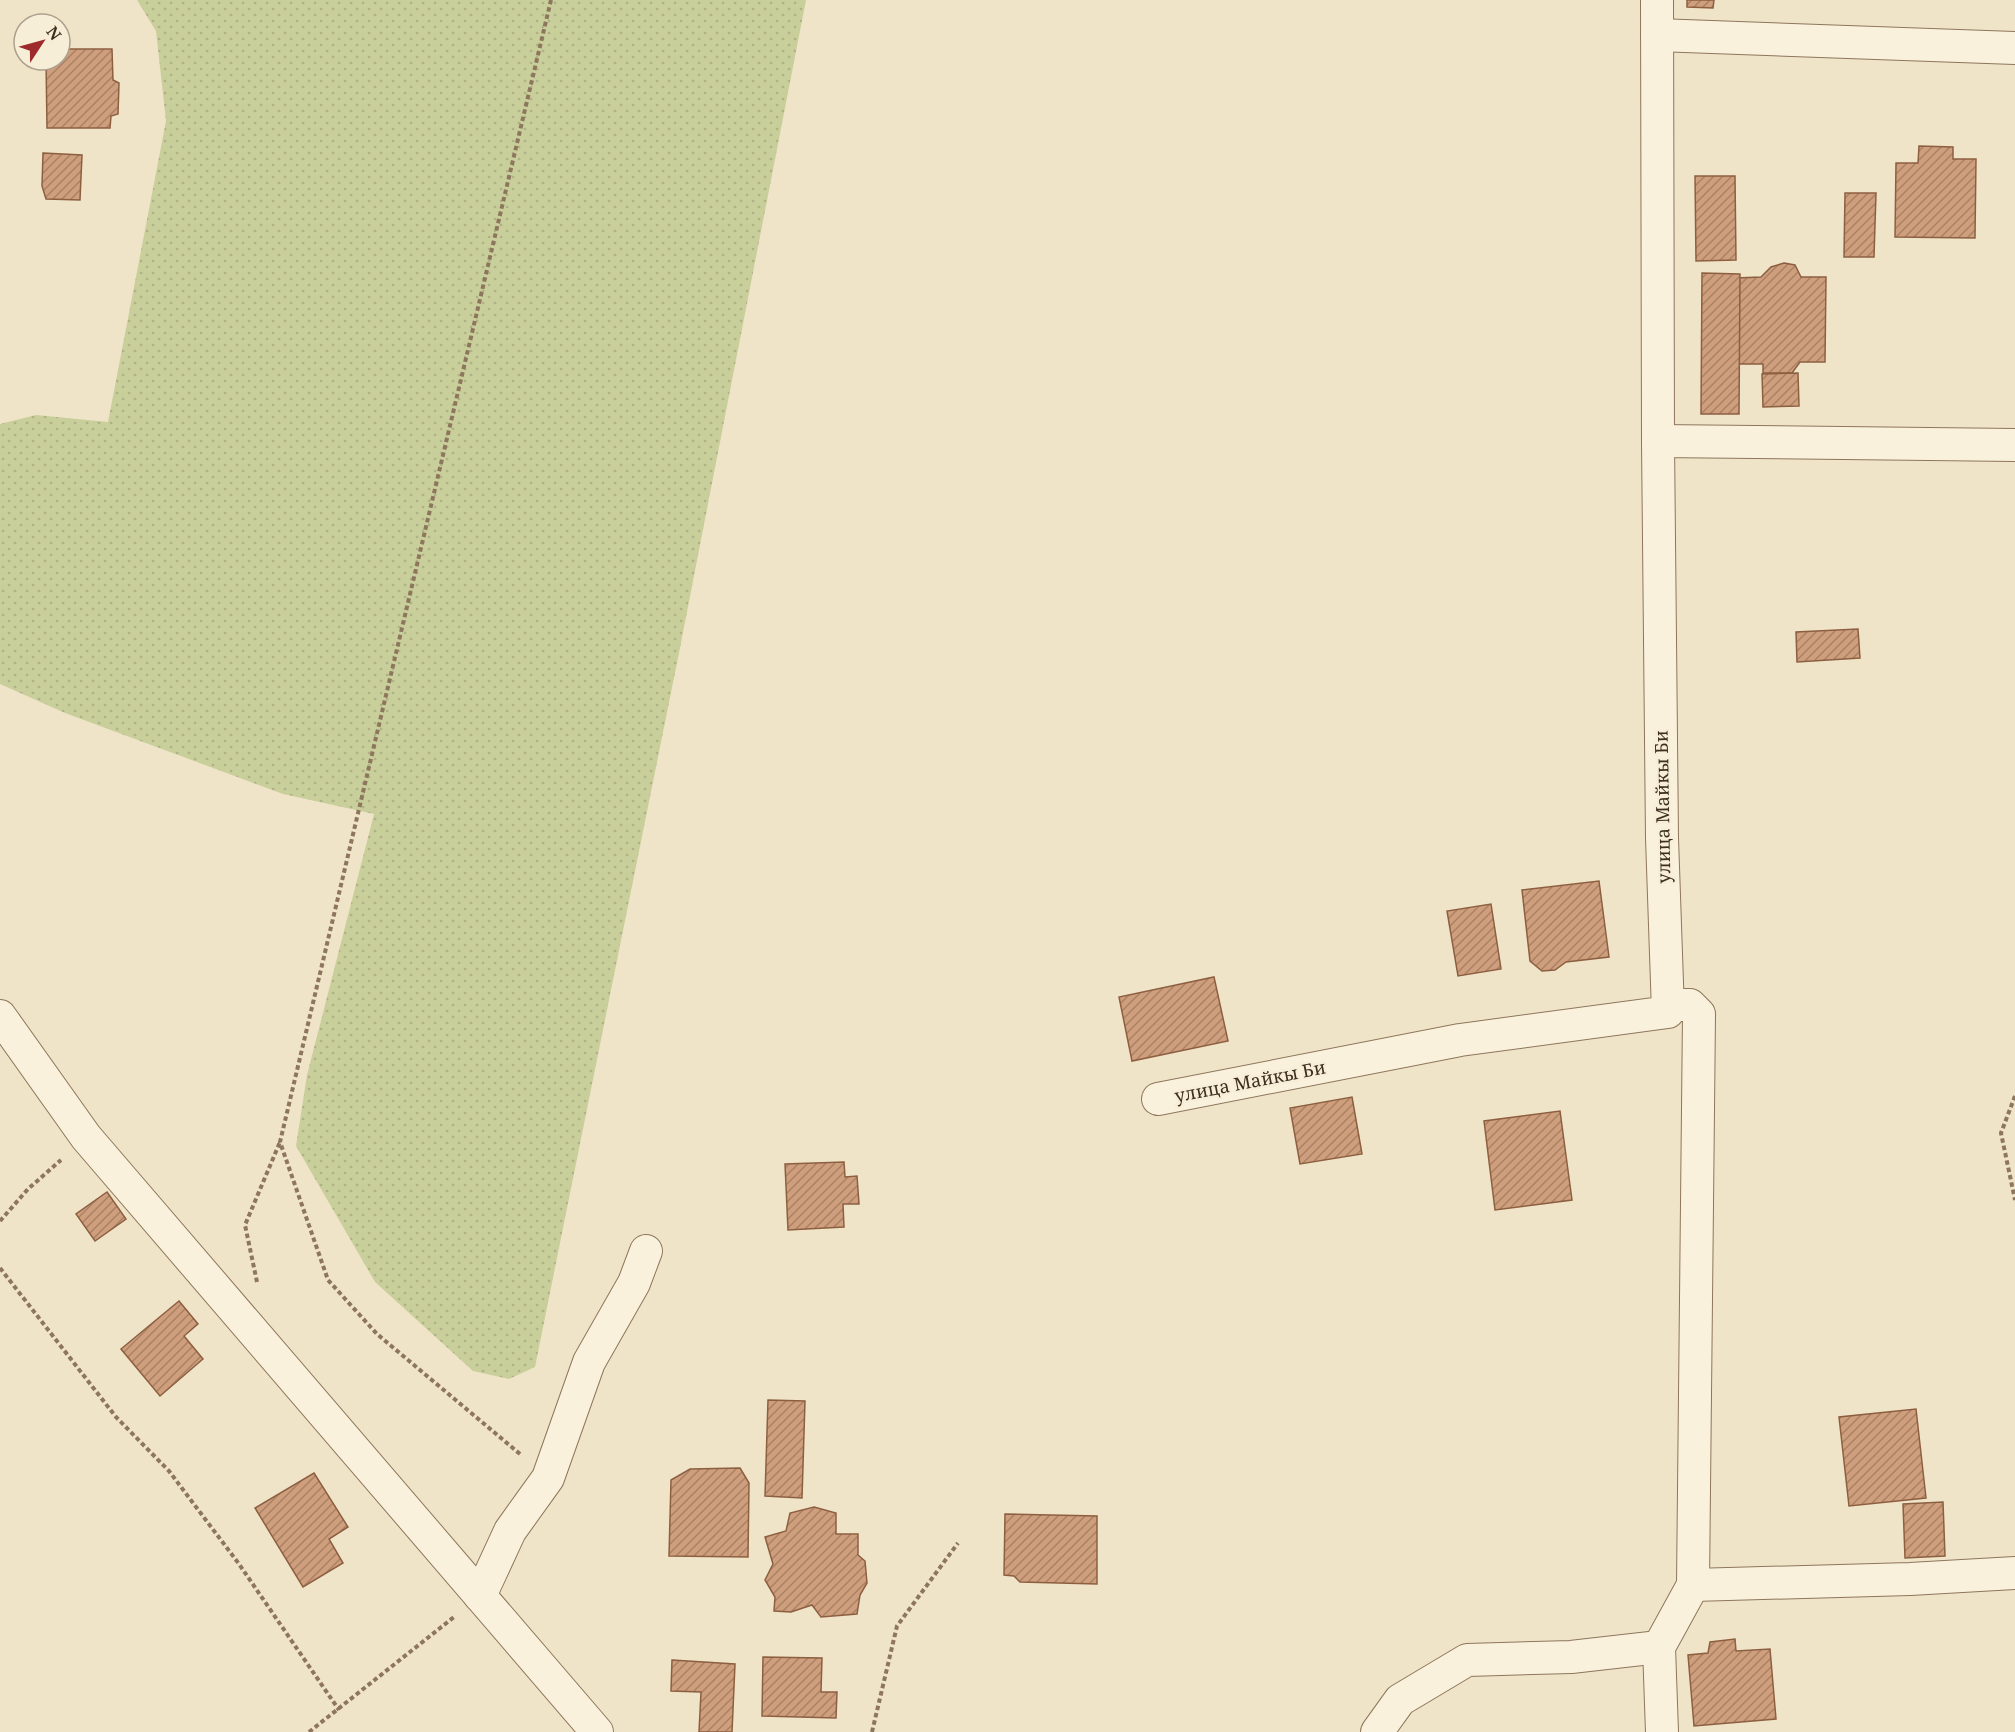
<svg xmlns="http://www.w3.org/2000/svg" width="2015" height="1732" viewBox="0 0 2015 1732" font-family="'Noto Serif',serif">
<defs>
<pattern id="grass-dots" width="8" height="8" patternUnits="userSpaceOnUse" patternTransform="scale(1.5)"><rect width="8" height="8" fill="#c9cf9b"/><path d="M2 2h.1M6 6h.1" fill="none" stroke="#aeb285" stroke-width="1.8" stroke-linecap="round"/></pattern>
<pattern id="building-hatch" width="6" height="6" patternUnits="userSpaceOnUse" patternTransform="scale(1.5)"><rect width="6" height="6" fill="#cf9f7d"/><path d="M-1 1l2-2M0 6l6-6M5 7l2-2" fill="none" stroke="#a98266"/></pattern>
</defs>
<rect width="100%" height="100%" fill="#f0e4c8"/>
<!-- grass -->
<path fill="url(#grass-dots)" d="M129,0h677l-127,653 -144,714 -26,12 -36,-8 -98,-89 -79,-136 11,-71 67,-261 -91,-20 -218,-81 -65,-29v-260l36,-9 72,7 58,-301 -10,-90 -19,-31z"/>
<!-- building -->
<g fill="url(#building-hatch)" stroke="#8d5f41" stroke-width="1.5">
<path d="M1687,0h27l-1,8 -26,-1z"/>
<path d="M60,49h52l1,31 6,3 -1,31 -7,2 -1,12h-63l-1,-68h14z"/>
<path d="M1919,146l34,1v12h23l-1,79 -80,-1 1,-74h22z"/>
<path d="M43,153l39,2 -2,45 -34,-1 -4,-13z"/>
<path d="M1695,176h40l1,84 -40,1z"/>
<path d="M1845,193h31l-2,64h-30z"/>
<path d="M1784,263l11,2 6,12h25l-1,85h-25l-8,11h-29v-9h-25l-2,-86 25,-1 10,-10z"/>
<path d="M1702,273l38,1 -1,140h-38z"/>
<path d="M1798,373l1,33 -36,1 -1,-33z"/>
<path d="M1858,629l2,29 -63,4 -1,-30z"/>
<path d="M1599,881l10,76 -43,5 -11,8 -13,1 -12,-10 -8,-71z"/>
<path d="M1491,904l10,65 -43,7 -11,-65z"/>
<path d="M1214,977l14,64 -96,20 -13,-64z"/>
<path d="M1352,1097l10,57 -62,10 -10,-56z"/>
<path d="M1560,1111l12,89 -77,10 -11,-89z"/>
<path d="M844,1162l1,15 12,-1 2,28h-16l1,23 -56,3 -3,-66z"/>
<path d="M107,1192l19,27 -31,22 -19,-27z"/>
<path d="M179,1301l19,23 -14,12 19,23 -43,37 -39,-47z"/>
<path d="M768,1400l37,1 -3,97 -37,-2z"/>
<path d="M1916,1409l10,89 -77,8 -10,-89z"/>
<path d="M740,1468l9,15 -1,74 -79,-1 2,-76 19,-11z"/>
<path d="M314,1473l34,54 -19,12 14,24 -40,24 -48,-79z"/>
<path d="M1943,1502l2,54 -40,2 -2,-54z"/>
<path d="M814,1507l22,6v21h22v21l7,6 2,22 -7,12 -3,19 -36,3 -9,-12 -21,7 -17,-1 1,-14 -10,-17 8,-16 -8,-27 21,-6 4,-18z"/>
<path d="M1005,1514l92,2v68l-77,-2 -6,-6 -10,-1z"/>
<path d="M1735,1639l1,12 34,-2 6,70 -82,7 -6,-71 20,-2 2,-11z"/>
<path d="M763,1657l59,1 -1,34h16l-1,26 -74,-2z"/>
<path d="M672,1660l63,4 -3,68h-33l2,-40 -30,-1z"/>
</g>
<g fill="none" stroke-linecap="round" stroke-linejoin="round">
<defs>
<g id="minor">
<path d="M1657,0l1,441"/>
<path d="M1657,35l358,13"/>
<path d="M1668,1005h22l9,9 -6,571 217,-6 105,-6"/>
<path d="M0,1016l86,121 511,595"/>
<path d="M1158,1099l302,-59 208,-28 -6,-174 -4,-397 357,4"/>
<path d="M480,1596l30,-65 38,-53 41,-116 45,-79 12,-32"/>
<path d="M1377,1732l23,-32 67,-40 104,-3 88,-10"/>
<path d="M1662,1732l-3,-85 34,-62"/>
</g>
</defs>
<!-- minor casing -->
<use href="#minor" stroke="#8d765c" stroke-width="34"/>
<!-- path -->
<g stroke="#8d765c" stroke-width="4" stroke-dasharray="4.5 3" stroke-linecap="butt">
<path d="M2015,1096l-14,37 14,67"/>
<path d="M0,1221l28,-32 33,-29"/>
<path d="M0,1268l116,149 53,54 70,93 100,146"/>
<path d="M257,1282l-12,-57 35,-83"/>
<path d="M520,1454l-143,-120 -49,-54 -48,-138 271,-1142"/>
<path d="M309,1732l145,-115"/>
<path d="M872,1732l25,-106 61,-83"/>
</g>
<!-- minor -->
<use href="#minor" stroke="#faf1dc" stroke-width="32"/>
</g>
<g text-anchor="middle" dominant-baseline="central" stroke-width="5" stroke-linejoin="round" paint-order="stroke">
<!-- street labels -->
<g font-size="18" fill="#3d2e20" stroke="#f7eed8">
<text transform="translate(1662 807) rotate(-91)">улица Майкы Би</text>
<text transform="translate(1250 1081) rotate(-11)">улица Майкы Би</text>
</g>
</g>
<!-- north arrow -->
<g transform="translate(42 42) rotate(54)"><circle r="28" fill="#f7eed8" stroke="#ada18e" stroke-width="1.5"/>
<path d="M0-4.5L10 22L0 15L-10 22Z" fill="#9e2a2b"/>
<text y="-9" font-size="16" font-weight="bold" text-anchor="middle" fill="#3d2e20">N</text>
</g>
</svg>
